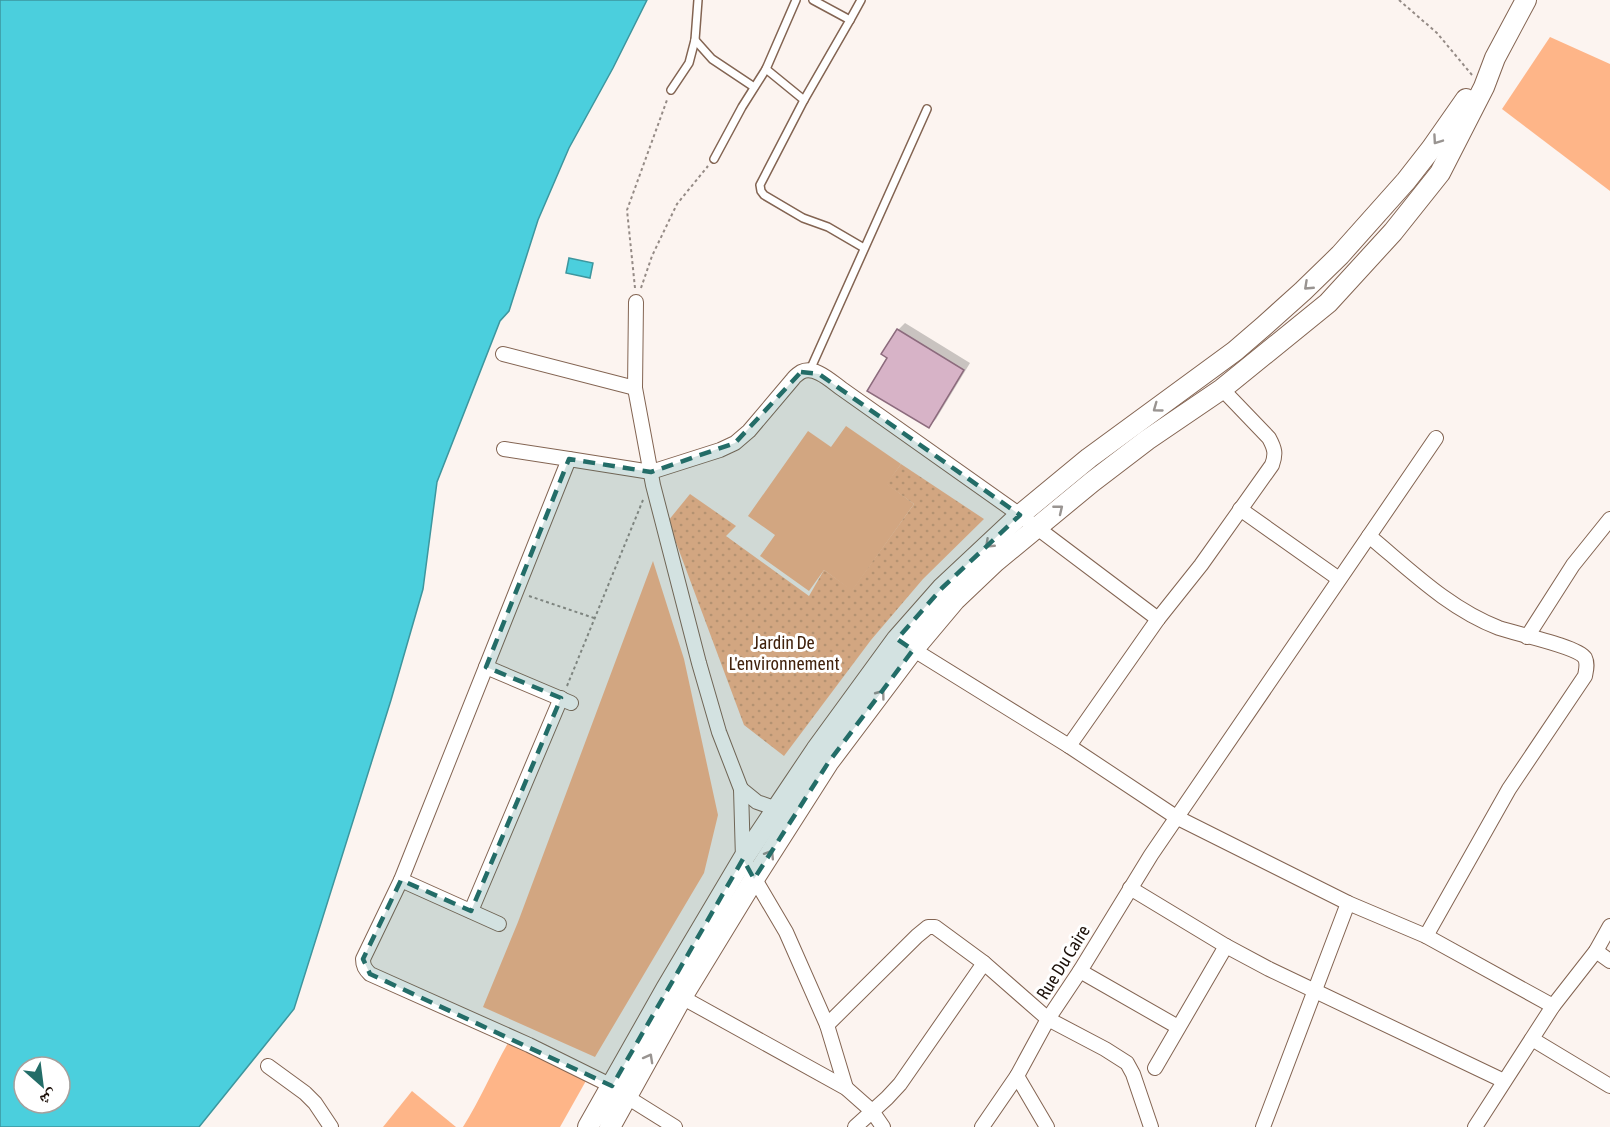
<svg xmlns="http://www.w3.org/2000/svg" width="1610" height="1127" viewBox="0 0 1610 1127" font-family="'Asap Condensed','Noto Naskh Arabic',sans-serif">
<defs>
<pattern id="garden-dots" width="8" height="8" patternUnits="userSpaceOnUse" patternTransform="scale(1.5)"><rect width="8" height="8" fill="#feb588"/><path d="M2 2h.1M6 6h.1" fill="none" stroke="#d99b74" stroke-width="1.8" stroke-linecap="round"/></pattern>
</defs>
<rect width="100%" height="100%" fill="#fcf4f0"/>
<!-- green -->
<g fill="#feb588">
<path d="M1550,37l60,27v127l-108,-82z"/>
<path d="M846,426l55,38 -14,20 27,20 -62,87 -28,-21 -15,21 -49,-35 15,-21 -27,-19 60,-85 23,16z"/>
<path d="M653,561l31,98 34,156 -14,58 -109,184 -112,-50 35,-85z"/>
<path d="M508,1043l79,36 -27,48h-97c17,-27 29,-56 45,-84z"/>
<path d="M412,1091l44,36h-73z"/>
</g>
<!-- garden -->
<path fill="url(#garden-dots)" d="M901,464l83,55 -61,60 -52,61 -87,116 -40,-31 -76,-204 22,-27 46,32 -10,10 83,60 15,-26 28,20 62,-86 -28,-20z"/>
<!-- water -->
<g fill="#4bcfdd" stroke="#3d969e" stroke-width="1.5" fill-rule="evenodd">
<path d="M0,0h647l-34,68 -44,80 -31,72 -29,91 -9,10 -63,161 -14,107 -32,111 -97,309 -95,118h-199zM24,1067h36v36h-36z"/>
<path d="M569,258l24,5 -3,15 -24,-5z"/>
</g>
<!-- shadow -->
<path fill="#0003" d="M905,323l65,40 -34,56 -7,7 -39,-69 8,-27z"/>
<!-- building -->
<path fill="#d7b3c7" stroke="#8c6b7d" stroke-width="1.5" d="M897,329l67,41 -35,58 -62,-37 20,-33 -6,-4z"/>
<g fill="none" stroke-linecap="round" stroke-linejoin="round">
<defs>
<g id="lane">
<path d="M850,20l11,-20"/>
<path d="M695,40l17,19 42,28"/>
<path d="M766,69l38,31 -44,85 1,6 3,4 39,23 25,9 36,21"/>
<path d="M671,90l18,-27 6,-23 3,-40"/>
<path d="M804,100l46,-80 -37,-20"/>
<path d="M714,159l28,-52 24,-38 30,-69"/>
<path d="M810,370l117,-261"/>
</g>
<g id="street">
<path d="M636,302l-1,86 18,97 46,178 20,69 22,57 2,70 43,73 41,93 19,63"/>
<path d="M503,354l132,34"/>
<path d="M504,449l65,10"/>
<path d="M1240,509l99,70"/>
<path d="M1369,536c41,34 80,73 130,92 17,6 78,18 86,30 3,6 1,12 0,18l-76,113 -83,147"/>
<path d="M1527,637l46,-72 37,-46"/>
<path d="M906,645l163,101 107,71 172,86 78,33 127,70"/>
<path d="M486,667l85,36"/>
<path d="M1069,746l89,-127 43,-54 71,-100c4,-11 3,-16 -3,-27l-47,-49"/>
<path d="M741,789l16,13 20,7"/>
<path d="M401,880l98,44"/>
<path d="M1130,888l96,58 43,23 235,112"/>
<path d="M471,911l90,-213"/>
<path d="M1596,951l14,10"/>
<path d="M1080,971l98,56"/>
<path d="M676,994l170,94 26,23 11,16"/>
<path d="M827,1025l90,-89 11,-9h7l49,36 64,56 57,30 22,14 6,11 18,53"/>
<path d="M1532,1039l78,47"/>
<path d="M268,1066l37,27 10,10 16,24"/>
<path d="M1155,1068l71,-122"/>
<path d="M1017,1076l30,51"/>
<path d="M675,1127l-48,-30 -15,-11 -83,-41 -159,-71c-5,-5 -7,-8 -7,-15l38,-79 168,-421 82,13 69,-22 15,-7 14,-12 44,-52c2,-3 5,-5 8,-7 14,-7 31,10 41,17l178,126 138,104"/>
<path d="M855,1127l32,-29 13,-14 84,-121"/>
<path d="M982,1127l35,-51 31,-57 32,-48 71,-116 285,-417"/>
<path d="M1263,1127l85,-224"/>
<path d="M1475,1127l78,-121 43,-55 14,-25"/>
</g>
<g id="secondary">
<path d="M588,1127l78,-138 77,-130 73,-109 81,-111 45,-51 78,-73 69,-57 146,-107 29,-25 39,-35 37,-36 66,-74 25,-32 35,-50"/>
<path d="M610,1127l72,-130 72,-118 74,-116 85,-113 42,-50 40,-38 97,-80 55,-42 75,-51 106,-86 65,-71 47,-59 44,-86 11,-29 31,-58"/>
</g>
</defs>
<!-- lane casing -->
<use href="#lane" stroke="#836452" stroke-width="10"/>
<!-- street casing -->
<use href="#street" stroke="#836452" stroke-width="16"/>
<!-- secondary casing -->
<use href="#secondary" stroke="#836452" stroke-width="22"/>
<!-- path -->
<g stroke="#958b86" stroke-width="2" stroke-dasharray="3 3" stroke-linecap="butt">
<path d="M1399,0l38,33 35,42"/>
<path d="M635,288l-8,-78 40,-110"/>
<path d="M641,288l11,-32 25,-52 31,-38"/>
<path d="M529,596l65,22"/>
<path d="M567,686l76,-186"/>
</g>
<!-- lane -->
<use href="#lane" stroke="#fff" stroke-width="7"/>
<!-- street -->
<use href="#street" stroke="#fff" stroke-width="14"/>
<!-- secondary -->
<use href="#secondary" stroke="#fff" stroke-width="20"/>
</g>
<!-- one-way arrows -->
<defs><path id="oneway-chevron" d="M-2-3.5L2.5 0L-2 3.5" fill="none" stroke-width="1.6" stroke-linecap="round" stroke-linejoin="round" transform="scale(1.5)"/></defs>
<g stroke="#999491">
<use href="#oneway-chevron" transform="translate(1437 140) rotate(125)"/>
<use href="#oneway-chevron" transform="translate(1308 286) rotate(137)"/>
<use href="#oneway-chevron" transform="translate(1157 408) rotate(144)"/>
<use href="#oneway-chevron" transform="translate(1059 509) rotate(-39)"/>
<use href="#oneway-chevron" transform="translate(989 544) rotate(137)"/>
<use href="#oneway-chevron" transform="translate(881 694) rotate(-53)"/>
<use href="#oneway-chevron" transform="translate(770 854) rotate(-58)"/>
<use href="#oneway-chevron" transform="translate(649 1058) rotate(-61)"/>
</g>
<!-- marked area -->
<path fill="#236d68" fill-opacity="0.2" stroke="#236d68" stroke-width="4.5" stroke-dasharray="12 8" stroke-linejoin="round" d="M801,372l18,2 201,141 -78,73 -45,51 16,11 -85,113 -74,116 -11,-20 -131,227 -242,-112 -7,-15 38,-79 70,31 90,-213 -75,-31 83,-208 82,13 84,-29z"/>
<g text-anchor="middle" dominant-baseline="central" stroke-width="6" stroke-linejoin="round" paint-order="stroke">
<!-- park labels -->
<g font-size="18" fill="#41220d" stroke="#fff">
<text x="784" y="642">Jardin De<tspan x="784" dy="21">L'environnement</tspan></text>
</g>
<!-- street labels -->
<g font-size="18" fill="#1d110a" stroke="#fff">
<text transform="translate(1063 962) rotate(-58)">Rue Du Caire</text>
</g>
</g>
<!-- north arrow -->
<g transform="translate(42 1085) rotate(152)"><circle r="28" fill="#ffffff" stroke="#a5a09d" stroke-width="1.5"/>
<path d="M0-4.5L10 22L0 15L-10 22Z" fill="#236d68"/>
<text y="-9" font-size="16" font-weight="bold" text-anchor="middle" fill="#1d110a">ش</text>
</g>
</svg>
